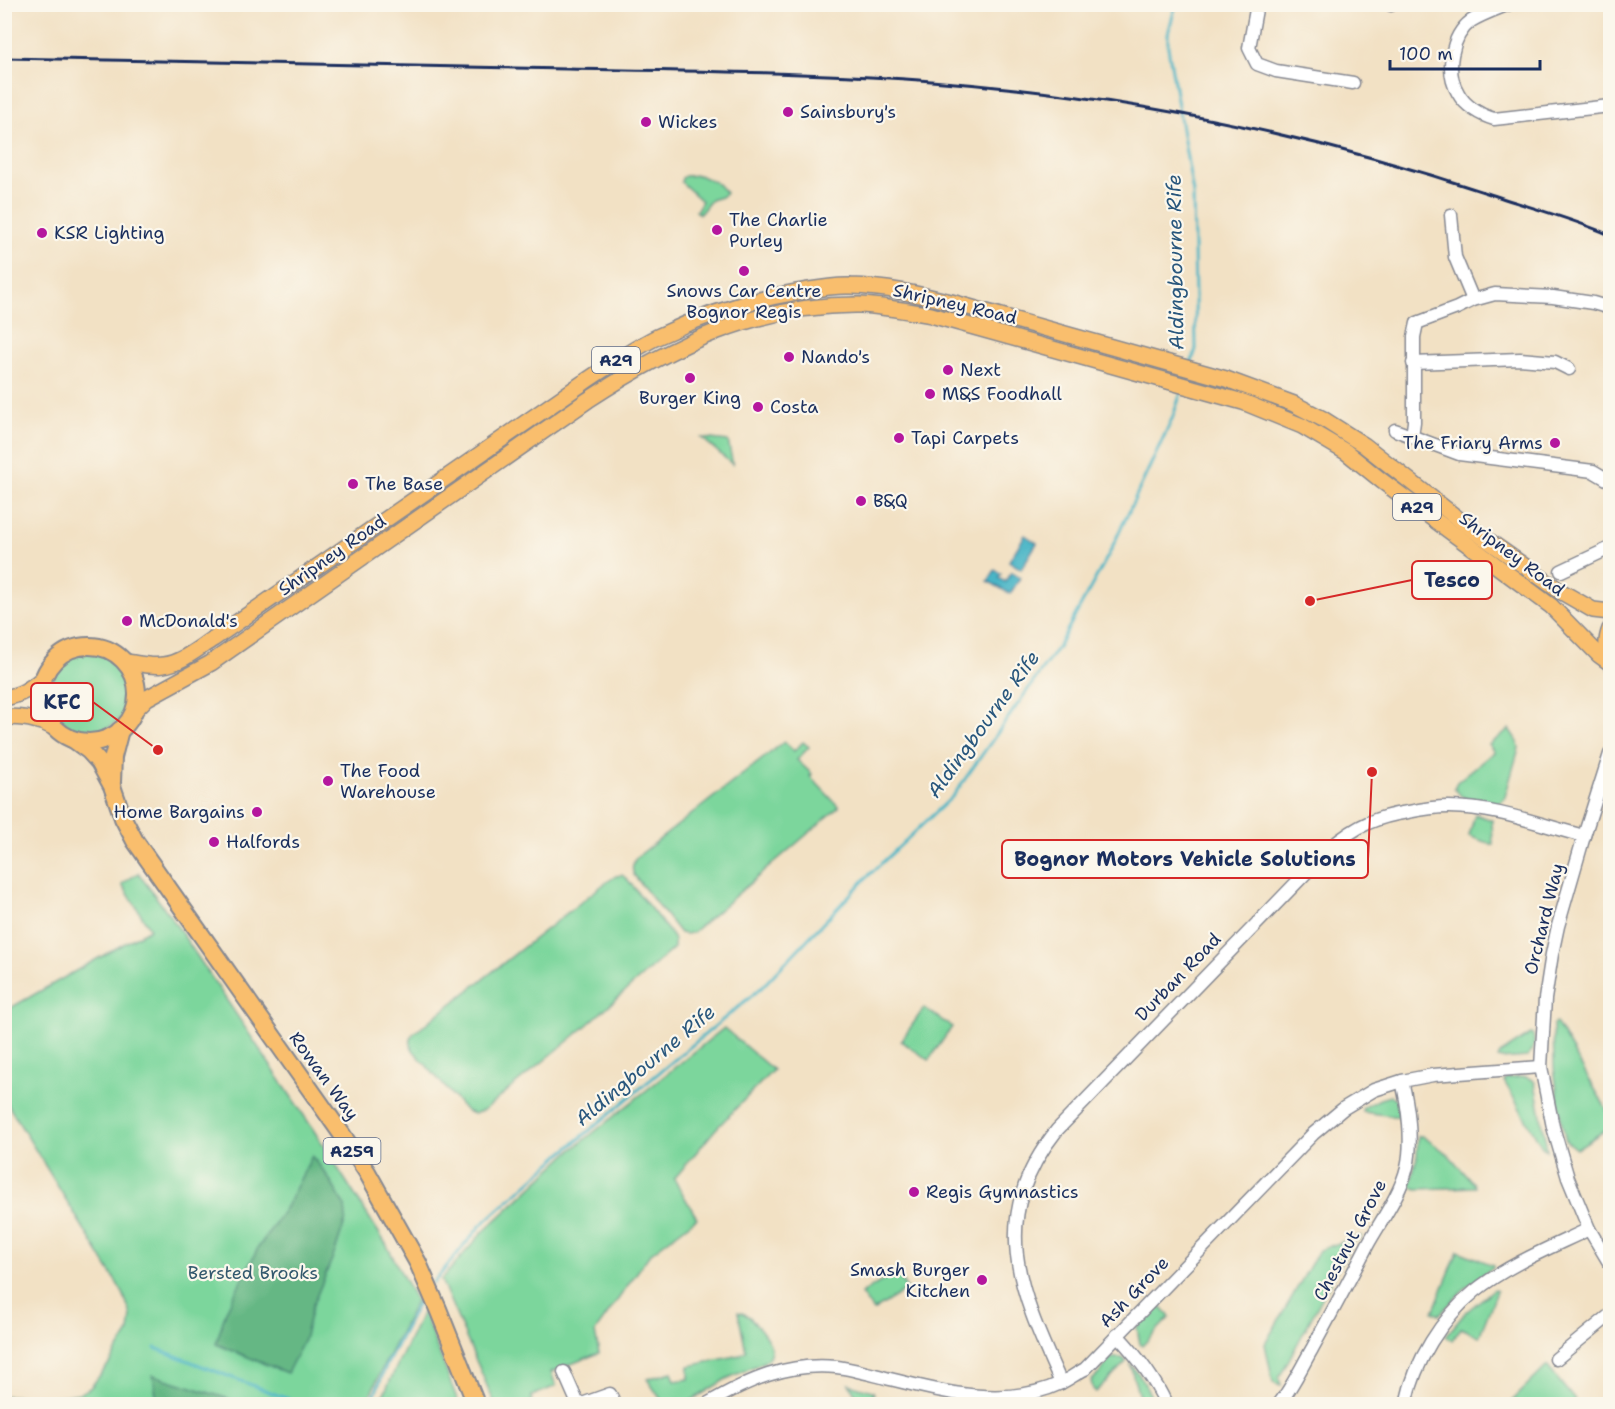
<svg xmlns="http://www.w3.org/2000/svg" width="1615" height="1409" viewBox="0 0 1615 1409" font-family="'Shantell Sans',sans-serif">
<rect width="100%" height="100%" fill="#fbf7ec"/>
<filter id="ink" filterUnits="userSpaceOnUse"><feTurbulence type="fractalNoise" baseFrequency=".0167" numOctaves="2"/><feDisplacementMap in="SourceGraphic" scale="12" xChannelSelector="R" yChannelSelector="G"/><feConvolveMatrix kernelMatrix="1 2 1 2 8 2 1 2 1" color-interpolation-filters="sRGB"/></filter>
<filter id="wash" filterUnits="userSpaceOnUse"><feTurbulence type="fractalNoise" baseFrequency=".008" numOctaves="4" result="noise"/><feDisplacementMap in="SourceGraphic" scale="24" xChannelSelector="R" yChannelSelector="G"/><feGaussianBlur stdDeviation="1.35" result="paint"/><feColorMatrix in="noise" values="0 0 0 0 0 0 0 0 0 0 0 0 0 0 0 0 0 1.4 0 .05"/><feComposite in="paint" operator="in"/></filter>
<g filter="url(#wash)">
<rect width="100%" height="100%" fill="#f2e1c4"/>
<!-- green -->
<g fill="#7cd69c" stroke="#4c827d" stroke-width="1.5">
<path d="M699,175l18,8 9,10 -5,4 -10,3 -11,14 -4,-3 6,-10 -21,-19 1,-4 3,-2z"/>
<path d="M702,438l26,3 5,24z"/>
<circle cx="90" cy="692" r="40"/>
<path d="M1509,729l9,13 1,6 -14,49c-4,5 -7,8 -13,8l-25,-6 -6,-3 -7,-8 3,-6 37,-30 -5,-7z"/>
<path d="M784,742l10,9 9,-9 6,5 -12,13 15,14 -2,2 29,31 -147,126 -7,1 -5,-1 -46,-58c-3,-7 -2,-12 3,-18z"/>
<path d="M1475,814l17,6 1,25 -24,-9z"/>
<path d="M138,873l33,44 140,209 75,118 30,57 -33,66 -17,37h-361v-8l52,1 23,-4 10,-5 18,-23 21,-33 2,-17 -8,-22 -118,-193v-89l145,-82 -28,-45z"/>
<path d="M622,875l6,5 42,53 4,7v8l-95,84 -95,78 -10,4 -8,-3 -54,-62 -2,-10 3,-5 191,-150 12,-8z"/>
<path d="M924,1008l28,19 -23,33 -28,-19z"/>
<path d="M1555,1023l2,1 53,91v12l-34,22 -10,-8 -5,-21 -7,-52 -1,-44z"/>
<path d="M724,1028l49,42 -58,60 -41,49 23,39 -47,36 -55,78 4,21 -48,19 5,14 -24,10 -1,8h-36l-54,-124 41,-47 86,-80z"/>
<path d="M1532,1033c4,9 2,18 -5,24l-26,2 -3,-1 2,-4z"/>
<path d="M1526,1077l7,3 2,3 12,67 -5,-3 -38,-66 2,-3z"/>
<path d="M1390,1096c11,4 10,11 9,21l-35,-5 -2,-2 1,-2 17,-9z"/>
<path d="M1418,1136h4l26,18 26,30 1,3 -58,2 -7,-3 7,-29z"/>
<path d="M1359,1236h2v3l-8,2 -74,137 2,8 -8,-3 -8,-39 54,-94z"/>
<path d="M1458,1251l35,14v2l-30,23 -24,25 -6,-3z"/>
<path d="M896,1272l11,17 -34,22 -12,-17z"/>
<path d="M1494,1289l3,1 -1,4 -17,43 -18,-9 -9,13 -6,-5 19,-23z"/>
<path d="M1159,1305l11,12 -28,29 -2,-2 -3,-16z"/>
<path d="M423,1311l36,93h-80z"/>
<path d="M738,1312c12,2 15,9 22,17 9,11 17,23 4,33l-38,17 -40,25h-22l-17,-25 25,-7 3,9 14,-2v-13l51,-11 6,-4z"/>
<path d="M1110,1358h12l5,3 -31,31 -3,-3 -2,-8 9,-8z"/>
<path d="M1130,1364l11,13 14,27h-14z"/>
<path d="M1547,1366l31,38h-70h1z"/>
<path d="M849,1384l24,7 1,3 -6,10h-6z"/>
</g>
<!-- forest -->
<g fill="#65b784" stroke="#407371" stroke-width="1.5">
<path d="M312,1156l14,18 19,32 1,13 -11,33 -23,55 -8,33 -17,33 -71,-29 10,-33 32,-63 28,-41z"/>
<path d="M153,1375l92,29h-83l-6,-9z"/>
</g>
<!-- water -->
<g fill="#4ab5c6" stroke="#327292" stroke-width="1.5">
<path d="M1025,535l12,8 -16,26 -12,-8z"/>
<path d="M995,570l6,4 -2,4 6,4 6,-10 9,6 -10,16 -22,-13z"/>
</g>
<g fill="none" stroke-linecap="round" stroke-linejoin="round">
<!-- stream -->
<g stroke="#4ab5c6" stroke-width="3">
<path d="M1176,4l-8,30v13l25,146 3,156 -5,15"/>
<path d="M433,1283l48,-58 80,-71 200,-166 106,-111 86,-81 105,-149 51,-93 63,-135 10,-29"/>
<path d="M155,1348l146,56"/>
<path d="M371,1404l15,-38 33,-65 6,-8"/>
</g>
</g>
</g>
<g filter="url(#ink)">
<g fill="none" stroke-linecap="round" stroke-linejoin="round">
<defs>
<g id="minor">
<path d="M1257,4l-8,44 8,16 19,7 77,12"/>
<path d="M1509,4c-12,5 -27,10 -38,17 -20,15 -26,51 -13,72 7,13 22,22 36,26l116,-13"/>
<path d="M1391,5v-1"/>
<path d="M1451,215l4,42 18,43"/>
<path d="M1413,363l107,-4 35,3 14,7"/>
<path d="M1395,430l64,24 134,17 17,10"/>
<path d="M1412,436l2,-14v-85l3,-14 40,-15 16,-8 22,-6 58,3 40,6 17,5"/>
<path d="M1561,571l49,-23"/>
<path d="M1610,754l-26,82 -26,90 -6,28 -7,45 -4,68 12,60 15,51 21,51 21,35"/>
<path d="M1117,1335c20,21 37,42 49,69"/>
<path d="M1556,1359l54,-44"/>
<path d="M564,1372l14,32"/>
<path d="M1061,1383c-41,-92 -75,-164 -4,-253l273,-282c12,-10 24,-19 38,-25 13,-6 27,-9 40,-11 14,-3 27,-5 41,-5 46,0 92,18 135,29"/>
<path d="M582,1404l28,-10 5,10"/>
<path d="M707,1404c41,-24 81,-42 130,-37 16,2 33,7 49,11 57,14 120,31 175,5 8,-4 16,-10 24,-14l228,-235 31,-26 30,-18 28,-9 31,-6 108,-8"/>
<path d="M1279,1404c13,-17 22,-36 33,-55 19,-35 38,-70 56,-105 13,-23 33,-51 39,-77 6,-25 1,-62 -5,-86"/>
<path d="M1406,1404c9,-43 35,-85 69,-113 32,-26 77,-44 114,-62"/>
</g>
<g id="major">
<path d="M1610,629c-5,12 -4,22 0,34"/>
<path d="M125,662c12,1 25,5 38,3 18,-2 34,-16 50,-26l370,-256c24,-16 48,-33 74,-46 44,-21 92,-37 140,-45 18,-3 36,-7 54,-6 35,1 67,8 100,16l275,77 68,25 29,15 41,26 102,80 94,66 33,19 17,2"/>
<path d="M4,698c17,-3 26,-9 38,-19"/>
<path d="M134,711l13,-13 64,-35 377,-263c84,-55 168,-96 271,-95 24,1 49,6 72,10l312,87 59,24 44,26 36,29 169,125 48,49 11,8"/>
<path d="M4,717c19,0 33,2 49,10"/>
</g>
<g id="highway">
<circle cx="89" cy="694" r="48"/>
<path d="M74,740l15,11 10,11 13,24 11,32 12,23 206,292 26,39 51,91 20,46 38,95"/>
<path d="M112,782l1,-25 7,-27"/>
</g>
</defs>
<!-- minor casing -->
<use href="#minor" stroke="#868891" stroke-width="15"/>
<!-- major casing -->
<use href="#major" stroke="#868891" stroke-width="18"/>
<!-- highway casing -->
<use href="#highway" stroke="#868891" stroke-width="20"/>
<!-- minor -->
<use href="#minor" stroke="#fff" stroke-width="12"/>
<!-- major -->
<use href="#major" stroke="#f9be6d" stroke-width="15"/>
<!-- highway -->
<use href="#highway" stroke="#f9be6d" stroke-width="16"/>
<!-- rail -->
<path stroke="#1b2f5e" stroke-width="3" d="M4,58c188,4 376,7 564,11 117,2 234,3 351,11 193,14 385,52 568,113 41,14 84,25 123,42"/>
</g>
</g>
<!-- markers -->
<g fill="#b5179e" stroke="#fbf7ec" stroke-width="2">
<circle cx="788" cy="112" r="6"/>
<circle cx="646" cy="122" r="6"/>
<circle cx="717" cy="230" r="6"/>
<circle cx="42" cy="233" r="6"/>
<circle cx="744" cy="271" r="6"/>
<circle cx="789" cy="357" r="6"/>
<circle cx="948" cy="370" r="6"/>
<circle cx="690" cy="378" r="6"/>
<circle cx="930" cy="394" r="6"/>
<circle cx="758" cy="407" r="6"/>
<circle cx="899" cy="438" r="6"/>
<circle cx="1555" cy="443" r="6"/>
<circle cx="353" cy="484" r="6"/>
<circle cx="861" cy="501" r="6"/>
<circle cx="127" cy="621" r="6"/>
<circle cx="328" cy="781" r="6"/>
<circle cx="257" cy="812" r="6"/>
<circle cx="214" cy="842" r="6"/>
<circle cx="914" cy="1192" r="6"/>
<circle cx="982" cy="1280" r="6"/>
</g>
<g text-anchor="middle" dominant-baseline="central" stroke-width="4.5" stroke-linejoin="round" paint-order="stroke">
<!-- shield labels -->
<g fill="#fbf7ec" stroke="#5e6b89" stroke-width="1.5">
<rect x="592" y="347" width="48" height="26" rx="4.5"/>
<rect x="1393" y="494" width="48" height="26" rx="4.5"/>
<rect x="323.5" y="1138" width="57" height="26" rx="4.5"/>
</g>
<g font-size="16" font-weight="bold" fill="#1b2f5e">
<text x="616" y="360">A29</text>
<text x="1417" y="507">A29</text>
<text x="352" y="1151">A259</text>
</g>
<!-- poi labels -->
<g font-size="18" fill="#1b2f5e" stroke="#fbf7ec" text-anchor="start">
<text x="800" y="112">Sainsbury's</text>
<text x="658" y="122">Wickes</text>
<text x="729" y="220">The Charlie<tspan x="729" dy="21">Purley</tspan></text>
<text x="54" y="233">KSR Lighting</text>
<text x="744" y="291" text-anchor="middle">Snows Car Centre<tspan x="744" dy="21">Bognor Regis</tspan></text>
<text x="801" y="357">Nando's</text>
<text x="960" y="370">Next</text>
<text x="942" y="394">M&amp;S Foodhall</text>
<text x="690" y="398" text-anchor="middle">Burger King</text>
<text x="770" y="407">Costa</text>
<text x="911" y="438">Tapi Carpets</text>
<text x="1543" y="443" text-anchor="end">The Friary Arms</text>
<text x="365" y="484">The Base</text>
<text x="873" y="501">B&amp;Q</text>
<text x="139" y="621">McDonald's</text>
<text x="340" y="771">The Food<tspan x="340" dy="21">Warehouse</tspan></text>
<text x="245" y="812" text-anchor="end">Home Bargains</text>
<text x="226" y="842">Halfords</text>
<text x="926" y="1192">Regis Gymnastics</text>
<text x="970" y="1270" text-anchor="end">Smash Burger<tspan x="970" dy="21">Kitchen</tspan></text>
</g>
<!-- street labels -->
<g font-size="18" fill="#1b2f5e" stroke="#fbf7ec">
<text transform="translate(955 304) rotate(13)">Shripney Road</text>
<text transform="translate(1512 554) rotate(37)">Shripney Road</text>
<text transform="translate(332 555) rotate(-35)">Shripney Road</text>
<text transform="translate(1544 919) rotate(-76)">Orchard Way</text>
<text transform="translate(1178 977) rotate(-46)">Durban Road</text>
<text transform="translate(324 1076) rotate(54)">Rowan Way</text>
<text transform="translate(1350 1240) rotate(-62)">Chestnut Grove</text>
<text transform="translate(1134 1292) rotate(-46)">Ash Grove</text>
</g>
<!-- park labels -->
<g font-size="18" fill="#33596e" stroke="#fbf7ec">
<text x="253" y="1273">Bersted Brooks</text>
</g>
<!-- water labels -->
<g font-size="20" font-style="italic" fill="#29577d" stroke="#fbf7ec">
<text transform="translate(1175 262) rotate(-91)">Aldingbourne Rife</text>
<text transform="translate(983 724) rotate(-54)">Aldingbourne Rife</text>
<text transform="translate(645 1065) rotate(-40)">Aldingbourne Rife</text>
</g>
</g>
<!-- callouts -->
<path fill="none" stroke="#d62828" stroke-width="2" d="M1310 601L1412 580M158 750L93 702M1372 772L1368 859"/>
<g fill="#d62828" stroke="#fbf7ec" stroke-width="2">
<circle cx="1310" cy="601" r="6"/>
<circle cx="158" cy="750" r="6"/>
<circle cx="1372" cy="772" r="6"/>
</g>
<g fill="#fbf7ec" stroke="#d62828" stroke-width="2">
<rect x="1412" y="561" width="80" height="38" rx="6"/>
<rect x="31" y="683" width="62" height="38" rx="6"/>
<rect x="1002" y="840" width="366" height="38" rx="6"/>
</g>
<g font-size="20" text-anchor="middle" font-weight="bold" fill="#1b2f5e">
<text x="1452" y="587">Tesco</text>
<text x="62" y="709">KFC</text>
<text x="1185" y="866">Bognor Motors Vehicle Solutions</text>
</g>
<!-- margin -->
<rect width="1615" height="1409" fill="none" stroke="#fbf7ec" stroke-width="24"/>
<!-- scale -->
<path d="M1390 60v9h150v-9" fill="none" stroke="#1b2f5e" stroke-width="3"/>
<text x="1399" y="60" font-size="18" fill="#1b2f5e" stroke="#fbf7ec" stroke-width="4.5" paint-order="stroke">100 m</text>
</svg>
